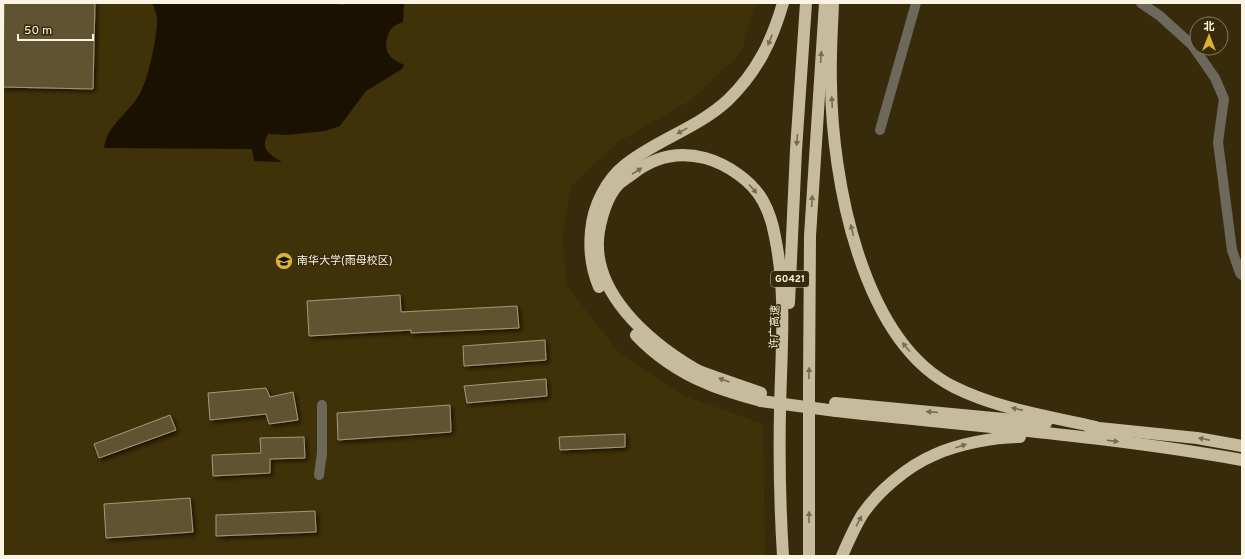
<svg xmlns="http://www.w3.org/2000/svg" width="1245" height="559" viewBox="0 0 1245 559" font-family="Overpass,'Noto Sans SC',sans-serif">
<defs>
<filter id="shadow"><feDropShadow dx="2.5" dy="2.5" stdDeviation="2" flood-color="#0009"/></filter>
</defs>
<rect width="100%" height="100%" fill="#372b0c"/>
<!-- built -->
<path fill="#403208" d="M3,3h753l-15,50 -50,47 -73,42 -47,44 -9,51 5,49 54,69 66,42 76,27 2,132h-762z"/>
<!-- water -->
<path fill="#1a1100" d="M152,3h175l16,2 3,-2h58l-1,19c-3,1 -6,2 -9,4 -7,6 -10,19 -6,27 3,6 10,9 16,12l-2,4 -36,22 -26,35 -15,5 -38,4 -19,-1c-9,16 2,20 14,28l-28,-1 -2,-12 -148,-1c3,-23 24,-34 35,-53 9,-14 19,-61 18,-77 -1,-5 -3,-11 -5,-15z"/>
<!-- building -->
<g fill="#5f5333" stroke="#a59876" filter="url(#shadow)">
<path d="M4,3h91l-2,86 -90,-2z"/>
<path d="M400,295l1,17 116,-6 2,22 -108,5v-3l-102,6 -2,-35z"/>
<path d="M545,340l1,20 -82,6 -1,-20z"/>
<path d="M546,379l1,17 -80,7 -3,-17z"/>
<path d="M266,388l4,9 23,-5 5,28 -29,4 -3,-10 -56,6 -2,-27z"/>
<path d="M450,405l1,27 -113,8 -1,-27z"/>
<path d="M170,415l6,15 -77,28 -5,-14z"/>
<path d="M625,434v13l-65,3 -1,-13z"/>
<path d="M304,437l1,21 -35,1v14l-57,3 -1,-21 49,-2 -1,-15z"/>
<path d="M190,498l3,34 -87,6 -2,-34z"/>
<path d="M315,511l1,21 -100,4v-21z"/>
</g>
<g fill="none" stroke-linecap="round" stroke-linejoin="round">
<!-- street -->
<g stroke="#6d685c" stroke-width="10">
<path d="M1141,3l19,13 32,29 23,33 9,21 -6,43 14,108 8,23 2,2"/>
<path d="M880,130l36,-127"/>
<path d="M319,475l3,-22v-48"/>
</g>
<!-- highway -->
<g stroke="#c6bb9c" stroke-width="12">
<path d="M833,3c-1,27 -3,54 -2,81 1,94 30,257 123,303 44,22 94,29 142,40"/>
<path d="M599,287c-8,-19 -10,-36 -8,-56 2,-25 15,-51 34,-66 31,-25 73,-37 103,-65 29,-28 44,-59 55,-97"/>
<path d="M789,303l7,-153 10,-147"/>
<path d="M636,335c19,20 44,37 70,48 18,8 37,13 55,18"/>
<path d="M761,393c-14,-5 -29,-10 -43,-15 -8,-3 -16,-5 -23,-9 -47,-28 -106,-78 -96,-138 3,-16 8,-34 19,-46 4,-4 9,-7 13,-10 22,-18 47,-24 74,-17 22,6 47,23 58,43 6,11 10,24 12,36 12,57 6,116 5,174 -1,48 0,97 3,145"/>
<path d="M835,403l211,20"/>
<path d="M836,411c135,15 272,25 406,49"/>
<path d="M1089,427l108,11 45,8"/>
<path d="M809,556v-170l1,-150 15,-233"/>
<path d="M842,556c6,-14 12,-28 20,-41 16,-24 46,-49 72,-60 23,-11 61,-18 86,-18"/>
</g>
<!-- highway-bridge -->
<path stroke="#c6bb9c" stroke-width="12" d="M761,401l75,10"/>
</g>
<!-- one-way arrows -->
<defs><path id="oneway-solid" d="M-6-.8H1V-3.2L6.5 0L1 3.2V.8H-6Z"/></defs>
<g fill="#776c4d">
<use href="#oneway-solid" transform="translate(770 40) rotate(112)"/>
<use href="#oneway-solid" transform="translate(821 57) rotate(-86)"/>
<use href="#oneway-solid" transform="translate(832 102) rotate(-93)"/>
<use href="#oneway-solid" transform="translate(682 131) rotate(151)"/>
<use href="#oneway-solid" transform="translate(797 140) rotate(94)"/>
<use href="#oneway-solid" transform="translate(637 171) rotate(-32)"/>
<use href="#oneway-solid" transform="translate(753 189) rotate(50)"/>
<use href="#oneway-solid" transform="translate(812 201) rotate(-87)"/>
<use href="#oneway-solid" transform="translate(852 230) rotate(-104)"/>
<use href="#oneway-solid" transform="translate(906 347) rotate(-130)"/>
<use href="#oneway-solid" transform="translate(809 373) rotate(-89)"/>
<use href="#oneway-solid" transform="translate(724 380) rotate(-160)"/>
<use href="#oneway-solid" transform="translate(1017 409) rotate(-167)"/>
<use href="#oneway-solid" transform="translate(932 412) rotate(-175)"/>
<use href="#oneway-solid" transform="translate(1204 439) rotate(-169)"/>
<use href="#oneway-solid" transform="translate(1113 441) rotate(7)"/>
<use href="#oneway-solid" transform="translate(961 446) rotate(-18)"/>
<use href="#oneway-solid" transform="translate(809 517) rotate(-90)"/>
<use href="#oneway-solid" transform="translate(859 521) rotate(-62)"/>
</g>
<!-- icons -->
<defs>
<symbol id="university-disc" viewBox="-11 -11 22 22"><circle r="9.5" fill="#dcb233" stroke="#372b0c"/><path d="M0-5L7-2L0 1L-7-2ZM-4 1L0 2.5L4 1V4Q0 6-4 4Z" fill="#111"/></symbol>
</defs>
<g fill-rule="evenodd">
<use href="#university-disc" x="274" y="251" width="20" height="20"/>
</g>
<g text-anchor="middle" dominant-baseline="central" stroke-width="3" stroke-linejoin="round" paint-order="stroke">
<!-- shield labels -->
<rect fill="#372b0c" stroke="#c0b8a2" stroke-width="1" x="771" y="271" width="38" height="16" rx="3"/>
<g font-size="10" font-weight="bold" fill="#fbf4e2">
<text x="790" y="279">G0421</text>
</g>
<!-- poi labels -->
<g font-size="11" fill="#fbf4e2" stroke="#372b0c" text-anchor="start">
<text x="297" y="261">南华大学(雨母校区)</text>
</g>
<!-- street labels -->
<g font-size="11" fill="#fbf4e2" stroke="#372b0c">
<text transform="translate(775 327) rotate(-88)">许广高速</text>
</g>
</g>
<!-- border -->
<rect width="1245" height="559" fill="none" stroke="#fbf4e2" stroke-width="8"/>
<!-- north arrow -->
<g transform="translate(1209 36)"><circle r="19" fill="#372b0c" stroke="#857b62"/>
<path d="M0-3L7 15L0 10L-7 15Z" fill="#dcb233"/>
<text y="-6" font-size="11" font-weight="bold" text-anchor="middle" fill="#fbf4e2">北</text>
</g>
<!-- scale -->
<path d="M18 34v6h75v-6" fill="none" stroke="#fbf4e2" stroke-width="2"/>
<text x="24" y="34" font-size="12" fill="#fbf4e2" stroke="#372b0c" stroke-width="3" paint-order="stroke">50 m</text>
</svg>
